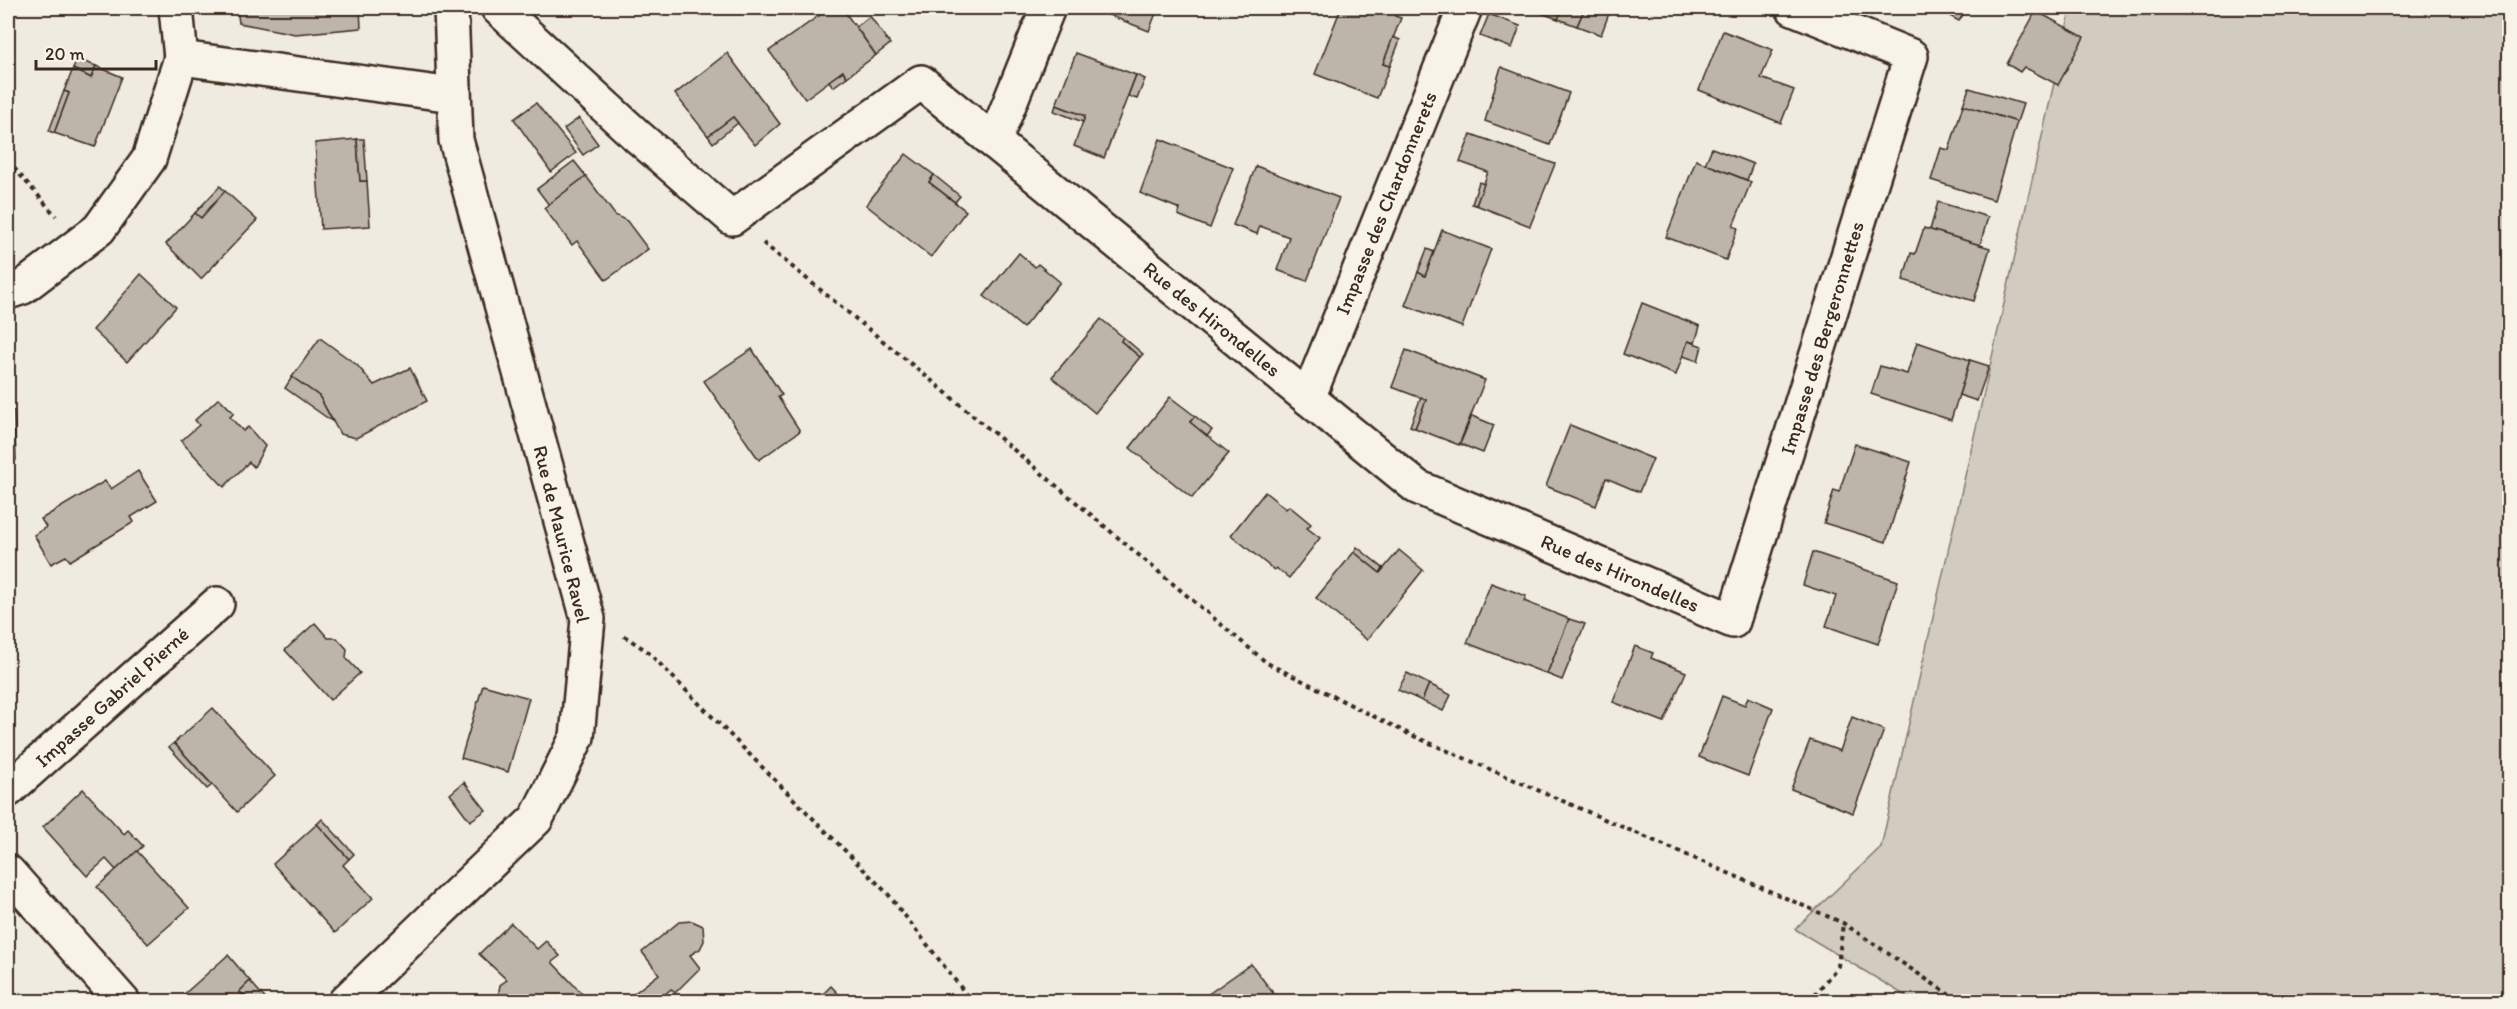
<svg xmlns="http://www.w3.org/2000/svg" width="2517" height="1009" viewBox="0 0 2517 1009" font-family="Itim,sans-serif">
<rect width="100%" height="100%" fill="#efebe0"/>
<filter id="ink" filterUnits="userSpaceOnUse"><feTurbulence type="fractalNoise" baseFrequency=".0167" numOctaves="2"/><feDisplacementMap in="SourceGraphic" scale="12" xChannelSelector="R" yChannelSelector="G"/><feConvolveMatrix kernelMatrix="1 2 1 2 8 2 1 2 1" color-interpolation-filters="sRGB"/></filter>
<g filter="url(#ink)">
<!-- green -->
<path fill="#d1cbc0" stroke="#867a6f" stroke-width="1.5" d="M2071,8h438v993h-595l-119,-72 86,-82z"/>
<!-- building -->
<g fill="#bdb5aa" stroke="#3b2a1e" stroke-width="1.5">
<path d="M237,8h123l1,20 -66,6 -56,-11z"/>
<path d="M830,8h12l34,47 -29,22 -4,-6 -38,28 -36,-48z"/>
<path d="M1100,8h58l-9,23 -50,-20z"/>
<path d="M1341,8h58l-4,8 6,2 -18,46 7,2 -13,32 -62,-24z"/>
<path d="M1527,8h36l-5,11z"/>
<path d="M1563,8h22l-8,18 -19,-7z"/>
<path d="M1585,8h26l-10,27 -24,-9z"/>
<path d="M1935,8h32l-8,13z"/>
<path d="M2036,11l48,26 -26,48 -34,-18 -4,5 -13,-8z"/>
<path d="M1489,14l31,12 -8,22 -32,-12z"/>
<path d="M870,16l20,28 -14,11 -20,-28z"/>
<path d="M1723,31l50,19 -12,28 33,12 -13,33 -82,-33z"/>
<path d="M1393,37l7,3 -10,26 -7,-2z"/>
<path d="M727,53l53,71 -25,21 -22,-28 -25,19 -33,-42z"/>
<path d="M1076,53l60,22 -32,83 -30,-12 11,-30 -29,-11z"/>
<path d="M77,59l19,7 -5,12 -18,-9z"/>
<path d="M96,66l26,11 -27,70 -41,-14 15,-40 -5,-2 9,-22 18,9z"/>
<path d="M1501,67l68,26 -19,52 -65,-24z"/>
<path d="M843,71l4,6 -14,10 -4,-6z"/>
<path d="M1136,75l9,4 -8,20 -9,-3z"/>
<path d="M1969,88l54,16 -6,18 -54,-17z"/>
<path d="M64,91l5,2 -15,40 -5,-2z"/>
<path d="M536,103l40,50 -25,19 -37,-53z"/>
<path d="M1056,105l29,11 -2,6 -29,-11z"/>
<path d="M1963,105l54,17 -23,78 -63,-20 10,-32 8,2z"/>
<path d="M733,117l5,6 -25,20 -5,-7z"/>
<path d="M579,118l19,26 -15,11 -19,-26z"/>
<path d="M1471,134l84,30 -25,62 -54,-21 12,-33 -28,-10z"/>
<path d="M357,139l3,42h7l3,45 -49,3 -6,-86z"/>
<path d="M357,139h7l3,42h-7z"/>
<path d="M1160,139l73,29 -23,60 -32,-13 2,-6 -40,-16z"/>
<path d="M1712,148l41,16 -6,16 -42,-16z"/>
<path d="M906,154l28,21 -5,7 37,29 -35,46 -65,-52z"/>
<path d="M1696,160l55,22 -18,44 5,2 -12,32 -60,-23z"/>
<path d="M574,161l12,15 -37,29 -12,-16z"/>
<path d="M1256,166l83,32 -32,83 -30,-11 12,-33 -29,-11 -3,8 -24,-9z"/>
<path d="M934,175l26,21 -5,6 -26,-20z"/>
<path d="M586,176l29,39 12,6 21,28 -42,31 -29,-39 -5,4 -28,-37z"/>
<path d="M1479,182l5,2 -8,21 -4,-1z"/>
<path d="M220,186l5,5 -24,27 -6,-5z"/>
<path d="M225,191l32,29 -56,59 -35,-35 29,-31 6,5z"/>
<path d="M1938,202l50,15 -8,28 -50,-15z"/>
<path d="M1924,228l66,20 -16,53 -71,-21 8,-27 4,1z"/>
<path d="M1442,230l49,19 -29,78 -57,-22 13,-33 7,4z"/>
<path d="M1427,249l7,3 -9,24 -7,-4z"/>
<path d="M1019,253l16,14 3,-3 22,18 -37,46 -39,-32z"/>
<path d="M141,274l35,33 -49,55 -34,-32z"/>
<path d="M1642,303l58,23 -5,17 -7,-2 -12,34 -53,-21z"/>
<path d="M1101,319l22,18 -2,4 19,16 -45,56 -43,-36z"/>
<path d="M1123,337l20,17 -3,3 -19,-16z"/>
<path d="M320,338l37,27 17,20 36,-17 17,33 -71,37 -16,-4 -21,-38 -27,-19z"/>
<path d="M1688,341l14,5 -4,15 -15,-5z"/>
<path d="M1917,342l53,18 -19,60 -80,-26 9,-28 27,8z"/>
<path d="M752,349l30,46 -4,2 22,34 -41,29 -55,-79z"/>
<path d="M1406,350l79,30 -26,65 -44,-17 11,-28 -34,-13z"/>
<path d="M1970,360l19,6 -12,35 -18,-6z"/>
<path d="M292,377l27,19 14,26 -48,-34z"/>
<path d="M1170,397l25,19 -5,6 39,31 -37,45 -62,-50z"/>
<path d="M1421,397l5,3 -11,28 -5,-2z"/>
<path d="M219,398l15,15 -4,4 13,14 5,-4 17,19 -11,21 -5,-5 -25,25 -43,-46 18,-16 -4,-5z"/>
<path d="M8,411h6l2,49 -8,1z"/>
<path d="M1195,416l17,14 -5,6 -17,-14z"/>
<path d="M1472,416l22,9 -11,28 -23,-9z"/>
<path d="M1570,425l83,34 -14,33 -33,-14 -10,28 -50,-20z"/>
<path d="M1855,444l56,18 -25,80 -62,-19 10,-33 5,2z"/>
<path d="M138,471l19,30 -26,16 3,5 -64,39 -4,-5 -15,8 -17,-29 12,-8 -5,-8 64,-38 6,8z"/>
<path d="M1265,492l21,17 3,-3 22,18 -4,4 13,10 -31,40 -13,-10 -2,2 -43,-35z"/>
<path d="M1357,547l26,21 -3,5 -26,-21z"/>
<path d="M1399,550l24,20 -56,70 -51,-42 38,-46 26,21z"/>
<path d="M1813,552l85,29 -20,63 -52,-18 10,-30 -33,-11z"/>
<path d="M1491,583l35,13 -2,5 45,18 -22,55 -80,-31z"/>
<path d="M1569,619l16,5 -23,56 -15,-6z"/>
<path d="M315,623l13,15h9l10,11 -1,9 14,15 -30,27 -45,-50z"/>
<path d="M1635,646l18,7 -2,5 35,14 -22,50 -51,-20z"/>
<path d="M1407,673l22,11 -7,17 -24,-11z"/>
<path d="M1429,684l22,11 -8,16 -21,-10z"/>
<path d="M483,685l46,13 -21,74 -47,-14z"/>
<path d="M1722,696l23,9 3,-8 25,11 -25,68 -49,-19z"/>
<path d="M213,708l62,68 -38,36 -63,-69z"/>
<path d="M1852,717l32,13 -31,83 -62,-24 19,-49 30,11z"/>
<path d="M174,743l38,42 -5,4 -38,-42z"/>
<path d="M464,782l22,28 -16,11 -20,-27z"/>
<path d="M83,789l41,45 4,-4 15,16 -27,24 -10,-11 -19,17 -44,-49z"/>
<path d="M322,819l32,35 -5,5 -32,-35z"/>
<path d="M317,824l32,35 -6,6 30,33 -38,35 -62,-69z"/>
<path d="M137,851l52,57 -41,36 -51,-57z"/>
<path d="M692,921l11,5 1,15 -4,8 -10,6 10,13 -25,25 -4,-4 -15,13h-33l36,-28 -17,-22 37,-30z"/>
<path d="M511,923l26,26 9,-8 14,15 -8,6 37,39 -85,1 -6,-5 2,-12 7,-5 -28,-26z"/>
<path d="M228,955l22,26 -11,11 17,10h-69l-5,-6z"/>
<path d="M1251,964l29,38h-74l-3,-4 4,-3z"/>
<path d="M250,981l18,21h-12l-17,-10z"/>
<path d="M831,986l15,16h-31z"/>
<path d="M596,994l7,8h-14z"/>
</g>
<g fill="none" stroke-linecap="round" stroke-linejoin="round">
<defs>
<g id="minor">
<path d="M176,8l5,50 272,37"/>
<path d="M498,8l138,127 96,83 189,-136 496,405 316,134 178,-565 -118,-48"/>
<path d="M994,142l54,-134"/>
<path d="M8,292l15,-5 76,-58 50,-70 32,-101"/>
<path d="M1308,398l157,-390"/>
<path d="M8,790l209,-186"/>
<path d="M8,872l115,130"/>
<path d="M345,1002l191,-183 41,-82 11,-118 -132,-479 -5,-132"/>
</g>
</defs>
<!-- minor casing -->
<use href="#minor" stroke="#3b2a1e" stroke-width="38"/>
<!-- path -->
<g stroke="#3b2a1e" stroke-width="4" stroke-dasharray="4.5 4.5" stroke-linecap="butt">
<path d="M8,161l48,55"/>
<path d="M763,243l169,138 335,282 142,71 434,189 117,79"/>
<path d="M624,636l23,15 241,243 84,108"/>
<path d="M1809,1002l29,-36 5,-43"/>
</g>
<!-- minor -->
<use href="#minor" stroke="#f7f3e8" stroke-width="33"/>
</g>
</g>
<g text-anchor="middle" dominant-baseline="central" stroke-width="4.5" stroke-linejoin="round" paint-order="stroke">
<!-- street labels -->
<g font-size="20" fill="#3b2a1e" stroke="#f7f3e8">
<text transform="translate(1386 203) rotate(-68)">Impasse des Chardonnerets</text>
<text transform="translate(1212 319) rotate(39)">Rue des Hirondelles</text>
<text transform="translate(1822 338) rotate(-73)">Impasse des Bergeronnettes</text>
<text transform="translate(562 534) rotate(76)">Rue de Maurice Ravel</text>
<text transform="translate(1620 573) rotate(23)">Rue des Hirondelles</text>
<text transform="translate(112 697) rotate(-42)">Impasse Gabriel Pierné</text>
</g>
</g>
<!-- margin -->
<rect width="2517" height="1009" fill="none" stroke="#f7f3e8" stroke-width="30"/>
<rect x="15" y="15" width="2487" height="979" fill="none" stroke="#3b2a1e" stroke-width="2" filter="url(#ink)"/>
<!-- scale -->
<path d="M36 60v9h120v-9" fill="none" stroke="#3b2a1e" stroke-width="3"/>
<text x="45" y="60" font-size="18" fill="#3b2a1e" stroke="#f7f3e8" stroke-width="4.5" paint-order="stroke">20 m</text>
</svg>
